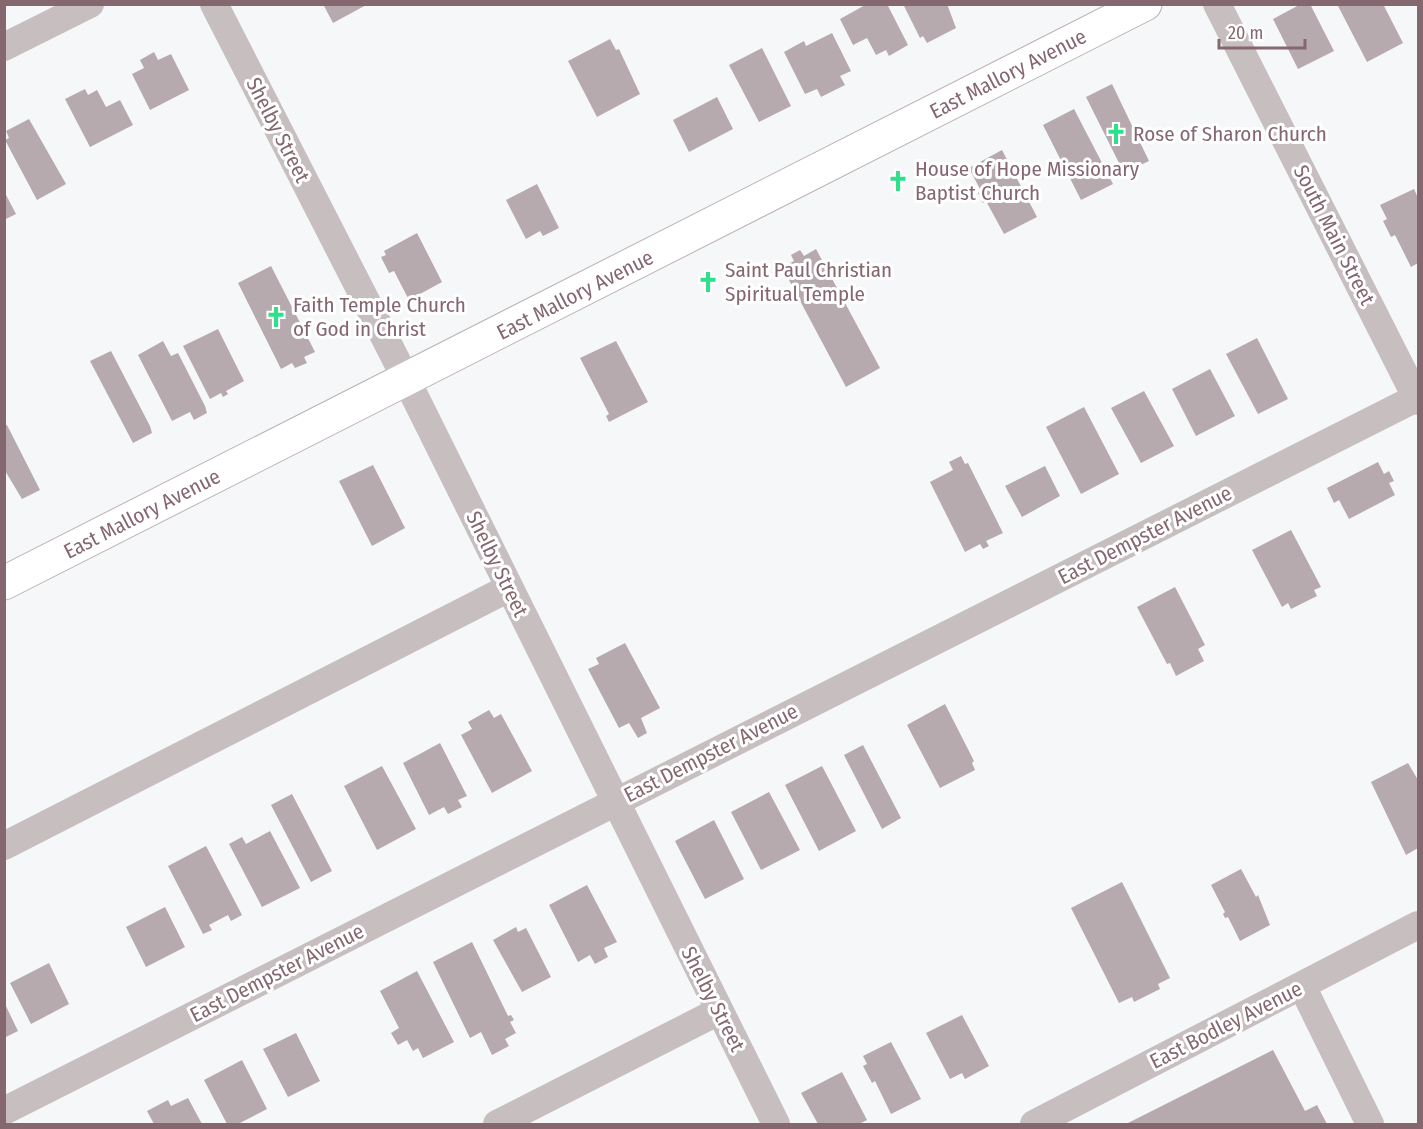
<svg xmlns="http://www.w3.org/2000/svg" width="1423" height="1129" viewBox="0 0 1423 1129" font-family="'Fira Sans Condensed',sans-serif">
<rect width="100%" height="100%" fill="#f5f7f8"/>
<!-- building -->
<g fill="#b7aaae">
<path d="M323,4h45l-35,19z"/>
<path d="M867,4h20l21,41 -19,11 -3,-6 -10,5 -9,-17 -14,7 -13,-26z"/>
<path d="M903,4h44l9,24 -29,15 -4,-7 -3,2z"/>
<path d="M1301,4h9l24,47 -36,18 -25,-50z"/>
<path d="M1337,4h46l20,39 -36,19z"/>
<path d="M832,33l19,38 -11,5 5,9 -24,12 -4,-8 -12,5 -21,-42 20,-11 2,5z"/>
<path d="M610,39l6,11 3,-1 21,45 -43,23 -29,-56z"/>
<path d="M762,48l29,58 -32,16 -30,-57z"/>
<path d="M154,52l4,8 13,-6 18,36 -39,20 -18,-36 12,-6 -4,-8z"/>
<path d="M1112,84l37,77 -25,12 -38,-76z"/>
<path d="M85,89l3,6 9,-5 9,17 14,-7 13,25 -43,22 -25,-48z"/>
<path d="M717,97l16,32 -44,23 -16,-32z"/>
<path d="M1074,109l39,75 -32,16 -38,-75z"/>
<path d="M29,119l37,65 -29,16 -32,-60 4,-2 -3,-7z"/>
<path d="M1002,150l35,67 -33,17 -18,-33 -3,2 -5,-10 3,-2 -12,-23z"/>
<path d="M537,184l22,44 -16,8 -3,-5 -14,8 -20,-39z"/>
<path d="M1414,189l4,9v65l-7,4 -16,-32 -4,2 -8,-16 4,-2 -7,-14z"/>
<path d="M4,191l12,23 -12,6z"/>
<path d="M417,233l25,49 -33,18 -15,-29 -5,2 -8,-16 5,-2 -2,-4z"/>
<path d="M816,249l64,119 -34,19 -64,-120 12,-6 -3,-6 9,-5 4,6z"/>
<path d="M271,266l44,86 -11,5 3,6 -12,5 -3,-5 -11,6 -43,-86z"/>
<path d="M218,329l26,52 -18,10 2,3 -5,3 -2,-4 -11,6 -27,-53z"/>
<path d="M1257,338l31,61 -30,15 -32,-60z"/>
<path d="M163,341l8,15 7,-3 27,53 2,7 -13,7 -4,-8 -18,9 -34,-66z"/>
<path d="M616,341l32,61 -39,20 -3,-6 3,-2 -29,-56z"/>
<path d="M111,351l39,75 2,7 -19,10 -43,-82z"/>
<path d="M1210,369l25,47 -39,20 -24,-47z"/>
<path d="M1144,391l30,55 -33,17 -30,-55z"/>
<path d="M1084,407l35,67 -38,20 -35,-67z"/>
<path d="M7,425l33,65 -18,9 -18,-30v-43z"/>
<path d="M961,456l4,8 3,-1 35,70 -17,8 3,5 -6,3 -3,-5 -15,8 -35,-70 23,-12 -4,-8z"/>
<path d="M1378,462l6,12 5,-3 5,10 -5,2 6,12 -46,24 -10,-19 -5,3 -7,-15z"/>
<path d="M373,465l32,63 -33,18 -33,-65z"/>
<path d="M1045,466l15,30 -38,21 -17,-31z"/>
<path d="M1291,530l30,57 -7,3 3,6 -26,13 -3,-6 -6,4 -30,-57z"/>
<path d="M1175,587l30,58 -7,4 6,12 -28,15 -6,-13 -3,1 -30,-57z"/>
<path d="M625,643l35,65 -19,10 6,15 -9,5 -9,-15 -10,5 -31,-59 11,-5 -3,-6z"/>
<path d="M945,704l29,57 -2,2 3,7 -35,18 -33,-63z"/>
<path d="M489,710l5,8 7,-4 31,57 -40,22 -31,-58 11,-6 -4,-7z"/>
<path d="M440,743l27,53 -9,4 4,7 -14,7 -4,-7 -15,8 -26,-52z"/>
<path d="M863,745l38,73 -19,11 -38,-74z"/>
<path d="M1408,763l10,17v68l-12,7 -35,-73z"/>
<path d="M382,766l34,63 -39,21 -33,-64z"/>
<path d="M822,766l34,65 -37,20 -34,-66z"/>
<path d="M769,792l31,58 -39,20 -30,-58z"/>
<path d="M292,794l40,77 -21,11 -40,-77z"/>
<path d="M714,820l30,59 -39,20 -30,-58z"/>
<path d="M270,831l30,57 -38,19 -33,-63 13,-7 4,7z"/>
<path d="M206,846l36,69 -11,6 -3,-6 -19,10 3,5 -9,4 -35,-68z"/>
<path d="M1241,869l15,28 2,-2 12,30 -30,16 -12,-24 -3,1 -2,-4 2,-2 -14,-27z"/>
<path d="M1122,882l48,96 -12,6 2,5 -26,13 -2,-5 -13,6 -48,-95z"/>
<path d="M587,885l30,57 -13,6 4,9 -13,7 -5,-9 -12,7 -29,-57z"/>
<path d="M165,907l20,40 -39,20 -20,-40z"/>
<path d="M516,927l2,5 8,-4 25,49 -29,15 -29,-52z"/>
<path d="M472,942l36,74 3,-1 3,5 -4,2 6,11 -11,6 4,7 -17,9 -11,-23 -11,6 -37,-76z"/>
<path d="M49,963l20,41 -38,20 -21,-41z"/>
<path d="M417,971l37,71 -31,16 -5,-10 -5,3 -6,-11 -9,5 -7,-12 8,-5 -19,-37z"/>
<path d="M4,1002l14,29 -14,7z"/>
<path d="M962,1015l27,51 -24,13 -3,-6 -12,6 -24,-46z"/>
<path d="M296,1033l24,48 -32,16 -25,-48z"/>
<path d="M891,1042l30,57 -30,15 -16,-33 -3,2 -9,-17 4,-2 -4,-8z"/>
<path d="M1273,1050l32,61 12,-6 10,19h-201z"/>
<path d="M242,1060l25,49 -29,15h-11l-23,-44z"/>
<path d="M842,1072l25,48 -8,4h-41l-17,-31z"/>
<path d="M188,1098l14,26h-48l-7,-13 21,-11 3,6z"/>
</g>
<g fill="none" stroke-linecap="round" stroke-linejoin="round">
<defs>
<path id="major" d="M4,583l1141,-579"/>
</defs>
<!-- major casing -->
<use href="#major" stroke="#bbb2b4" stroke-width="35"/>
<!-- minor -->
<g stroke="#c7bec0" stroke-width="28">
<path d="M214,4l193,377 369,743"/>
<path d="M1217,4l201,397"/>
<path d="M4,47l86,-43"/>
<path d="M4,846l505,-258"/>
<path d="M1302,986l68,138"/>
<path d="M4,1111l1414,-714"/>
<path d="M497,1124l222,-113"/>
<path d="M1034,1124l384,-199"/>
</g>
<!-- major -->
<use href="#major" stroke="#fff" stroke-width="33"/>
</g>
<!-- icons -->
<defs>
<symbol id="church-bare" viewBox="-9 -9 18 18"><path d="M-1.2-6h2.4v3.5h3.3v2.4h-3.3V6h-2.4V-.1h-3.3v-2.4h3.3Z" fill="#2de089" stroke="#fff" stroke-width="2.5" paint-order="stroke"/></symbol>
</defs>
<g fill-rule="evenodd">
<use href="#church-bare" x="1101" y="119" width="30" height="30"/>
<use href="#church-bare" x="883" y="166" width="30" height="30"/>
<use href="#church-bare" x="693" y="267" width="30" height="30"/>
<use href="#church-bare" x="261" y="302" width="30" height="30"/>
</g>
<g text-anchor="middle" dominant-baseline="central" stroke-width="6" stroke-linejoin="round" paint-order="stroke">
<!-- street labels -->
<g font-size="21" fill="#85676f" stroke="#fff">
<text transform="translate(1008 74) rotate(-27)">East Mallory Avenue</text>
<text transform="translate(278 130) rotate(63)">Shelby Street</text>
<text transform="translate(1334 235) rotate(63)">South Main Street</text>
<text transform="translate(575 295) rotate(-27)">East Mallory Avenue</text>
<text transform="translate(142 514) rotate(-27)">East Mallory Avenue</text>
<text transform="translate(1145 535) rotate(-27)">East Dempster Avenue</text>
<text transform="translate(497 564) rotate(64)">Shelby Street</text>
<text transform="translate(711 753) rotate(-27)">East Dempster Avenue</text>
<text transform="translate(277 973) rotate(-27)">East Dempster Avenue</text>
<text transform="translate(713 999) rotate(63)">Shelby Street</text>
<text transform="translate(1226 1025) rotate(-27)">East Bodley Avenue</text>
</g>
<!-- poi labels -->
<g font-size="21" fill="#85676f" stroke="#fff" text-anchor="start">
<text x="1133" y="134">Rose of Sharon Church</text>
<text x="915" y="169">House of Hope Missionary<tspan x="915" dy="24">Baptist Church</tspan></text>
<text x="725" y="270">Saint Paul Christian<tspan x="725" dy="24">Spiritual Temple</tspan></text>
<text x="293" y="305">Faith Temple Church<tspan x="293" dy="24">of God in Christ</tspan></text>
</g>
</g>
<!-- border -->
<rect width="1423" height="1129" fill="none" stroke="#85676f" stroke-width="12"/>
<!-- scale -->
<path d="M1219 39v9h86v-9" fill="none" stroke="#85676f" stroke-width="3"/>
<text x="1228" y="39" font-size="18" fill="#85676f" stroke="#ffffff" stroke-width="4.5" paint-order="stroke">20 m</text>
</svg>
